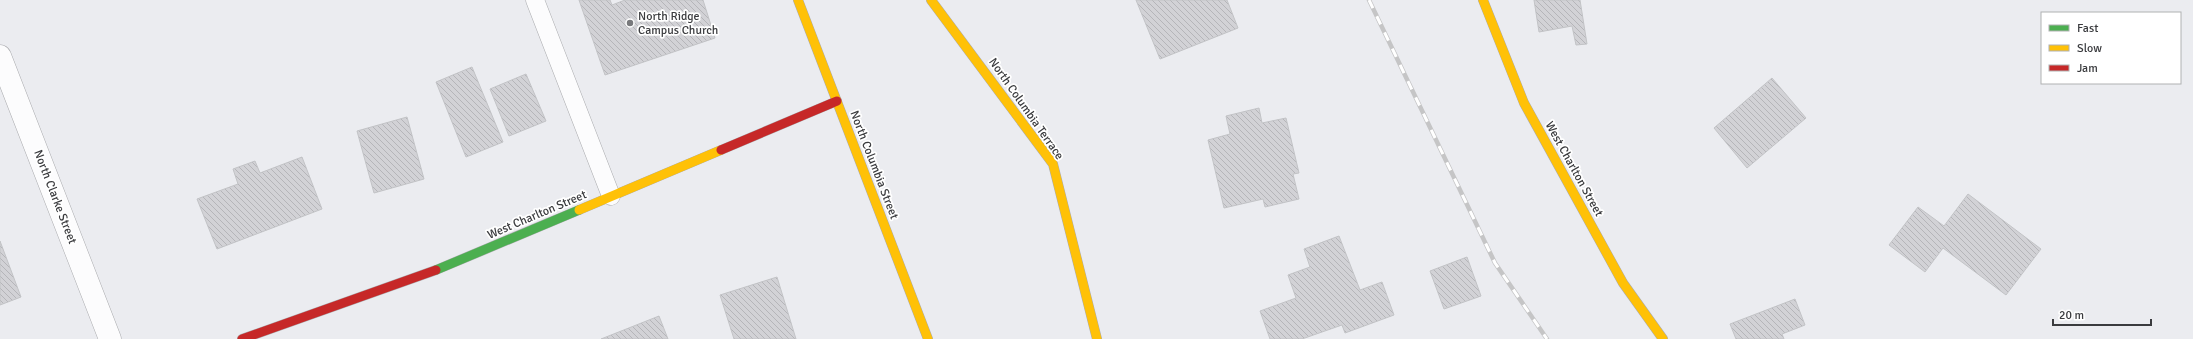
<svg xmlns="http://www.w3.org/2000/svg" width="2193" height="339" viewBox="0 0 2193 339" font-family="Signika,sans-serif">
<defs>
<pattern id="building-back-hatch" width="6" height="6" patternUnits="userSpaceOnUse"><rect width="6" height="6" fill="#d2d2d6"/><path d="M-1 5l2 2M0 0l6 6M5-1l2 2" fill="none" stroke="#b5b5b9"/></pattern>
</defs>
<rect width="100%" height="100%" fill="#ebecf0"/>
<!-- building -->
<g fill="url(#building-back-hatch)" stroke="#c2c3c6">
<path d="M579,0h31l2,5 13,-5h78l12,38 -110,37z"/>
<path d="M1136,0h91l11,28 -78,31z"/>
<path d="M1534,0h46l7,44 -11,1 -4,-19 -33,6z"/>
<path d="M472,67l31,75 -37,15 -30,-75z"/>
<path d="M526,74l20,47 -37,15 -19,-47z"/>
<path d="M1772,78l34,40 -59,50 -33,-40z"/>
<path d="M1259,108l3,15 24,-5 13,55 -6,1 6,25 -34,8 -2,-8 -39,9 -16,-68 22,-6 -4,-18z"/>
<path d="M407,117l17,62 -50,14 -17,-62z"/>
<path d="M302,157l20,52 -105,40 -20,-50 41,-15 -5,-15 22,-8 5,12z"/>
<path d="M1968,194l73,55 -35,46 -63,-47 -18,24 -36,-27 29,-38 26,19z"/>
<path d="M1339,236l21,54 22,-8 12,33 -49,18 -3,-8 -40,14h-32l-10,-28 36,-13 -8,-23 22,-8 -6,-18z"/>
<path d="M0,241l21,56 -21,8z"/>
<path d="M1467,257l14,39 -37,13 -14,-38z"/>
<path d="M777,277l19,62h-62l-14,-44z"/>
<path d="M1795,299l10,26 -23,9 2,5h-48l-6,-15z"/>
<path d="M659,316l9,23h-67z"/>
</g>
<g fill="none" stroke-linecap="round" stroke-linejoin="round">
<defs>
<path id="lane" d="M535,0l76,196"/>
<path id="street" d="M0,56l110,283"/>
<path id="fast" d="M436,270l143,-60"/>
<g id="slow">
<path d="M798,0l130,339"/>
<path d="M931,0l122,164 44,175"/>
<path d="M1483,0l41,103 99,180 40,56"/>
<path d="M579,210l142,-60"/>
</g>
<g id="jam">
<path d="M721,150l116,-49"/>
<path d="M242,339l194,-69"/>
</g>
</defs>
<!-- lane casing -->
<use href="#lane" stroke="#abacaf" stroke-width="19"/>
<!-- street casing -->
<use href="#street" stroke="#abacaf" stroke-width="23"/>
<!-- fast casing -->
<use href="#fast" stroke="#abacaf" stroke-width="10"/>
<!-- slow casing -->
<use href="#slow" stroke="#abacaf" stroke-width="10"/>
<!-- jam casing -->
<use href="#jam" stroke="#abacaf" stroke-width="10"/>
<!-- lane -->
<use href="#lane" stroke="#fcfcfd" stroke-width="18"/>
<!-- street -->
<use href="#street" stroke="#fcfcfd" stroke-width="22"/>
<!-- fast -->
<use href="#fast" stroke="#4caf50" stroke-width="9"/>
<!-- slow -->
<use href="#slow" stroke="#ffc107" stroke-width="9"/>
<!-- jam -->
<use href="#jam" stroke="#c62828" stroke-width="9"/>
<defs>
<path id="rail" d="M1369,0l126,263 52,76"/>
</defs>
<!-- rail casing -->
<use href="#rail" stroke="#c5c5c6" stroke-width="4.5"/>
<!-- rail -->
<use href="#rail" stroke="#fff" stroke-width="3" stroke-dasharray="9" stroke-linecap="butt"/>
</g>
<!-- markers -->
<circle fill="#78797c" stroke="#fff" stroke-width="1.5" cx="630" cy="23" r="4"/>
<g text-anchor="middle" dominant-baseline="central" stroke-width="3.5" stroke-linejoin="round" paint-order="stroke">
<!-- poi labels -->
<g font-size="12" fill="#3a3b3e" stroke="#fff" text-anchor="start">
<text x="638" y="16">North Ridge<tspan x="638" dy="14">Campus Church</tspan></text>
</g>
<!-- street labels -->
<g font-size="12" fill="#3a3b3e" stroke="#fff">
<text transform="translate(1026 109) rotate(55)">North Columbia Terrace</text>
<text transform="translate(874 165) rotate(69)">North Columbia Street</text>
<text transform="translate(1574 169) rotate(61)">West Charlton Street</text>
<text transform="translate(55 197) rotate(69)">North Clarke Street</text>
<text transform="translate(537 215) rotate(-23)">West Charlton Street</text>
</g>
</g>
<!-- legend -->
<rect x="2041" y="12" width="140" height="72" fill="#ffffff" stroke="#b0b1b2"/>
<rect x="2049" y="25" width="20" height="6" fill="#4caf50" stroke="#b0b1b2"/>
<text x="2077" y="32" font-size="12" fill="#3a3b3e">Fast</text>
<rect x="2049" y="45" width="20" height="6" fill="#ffc107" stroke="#b0b1b2"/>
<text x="2077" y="52" font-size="12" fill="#3a3b3e">Slow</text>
<rect x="2049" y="65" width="20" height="6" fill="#c62828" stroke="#b0b1b2"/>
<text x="2077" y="72" font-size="12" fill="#3a3b3e">Jam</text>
<!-- scale -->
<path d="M2053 319v6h98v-6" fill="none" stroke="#3a3b3e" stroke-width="2"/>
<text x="2059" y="319" font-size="12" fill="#3a3b3e" stroke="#ffffff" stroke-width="3" paint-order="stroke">20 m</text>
</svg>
